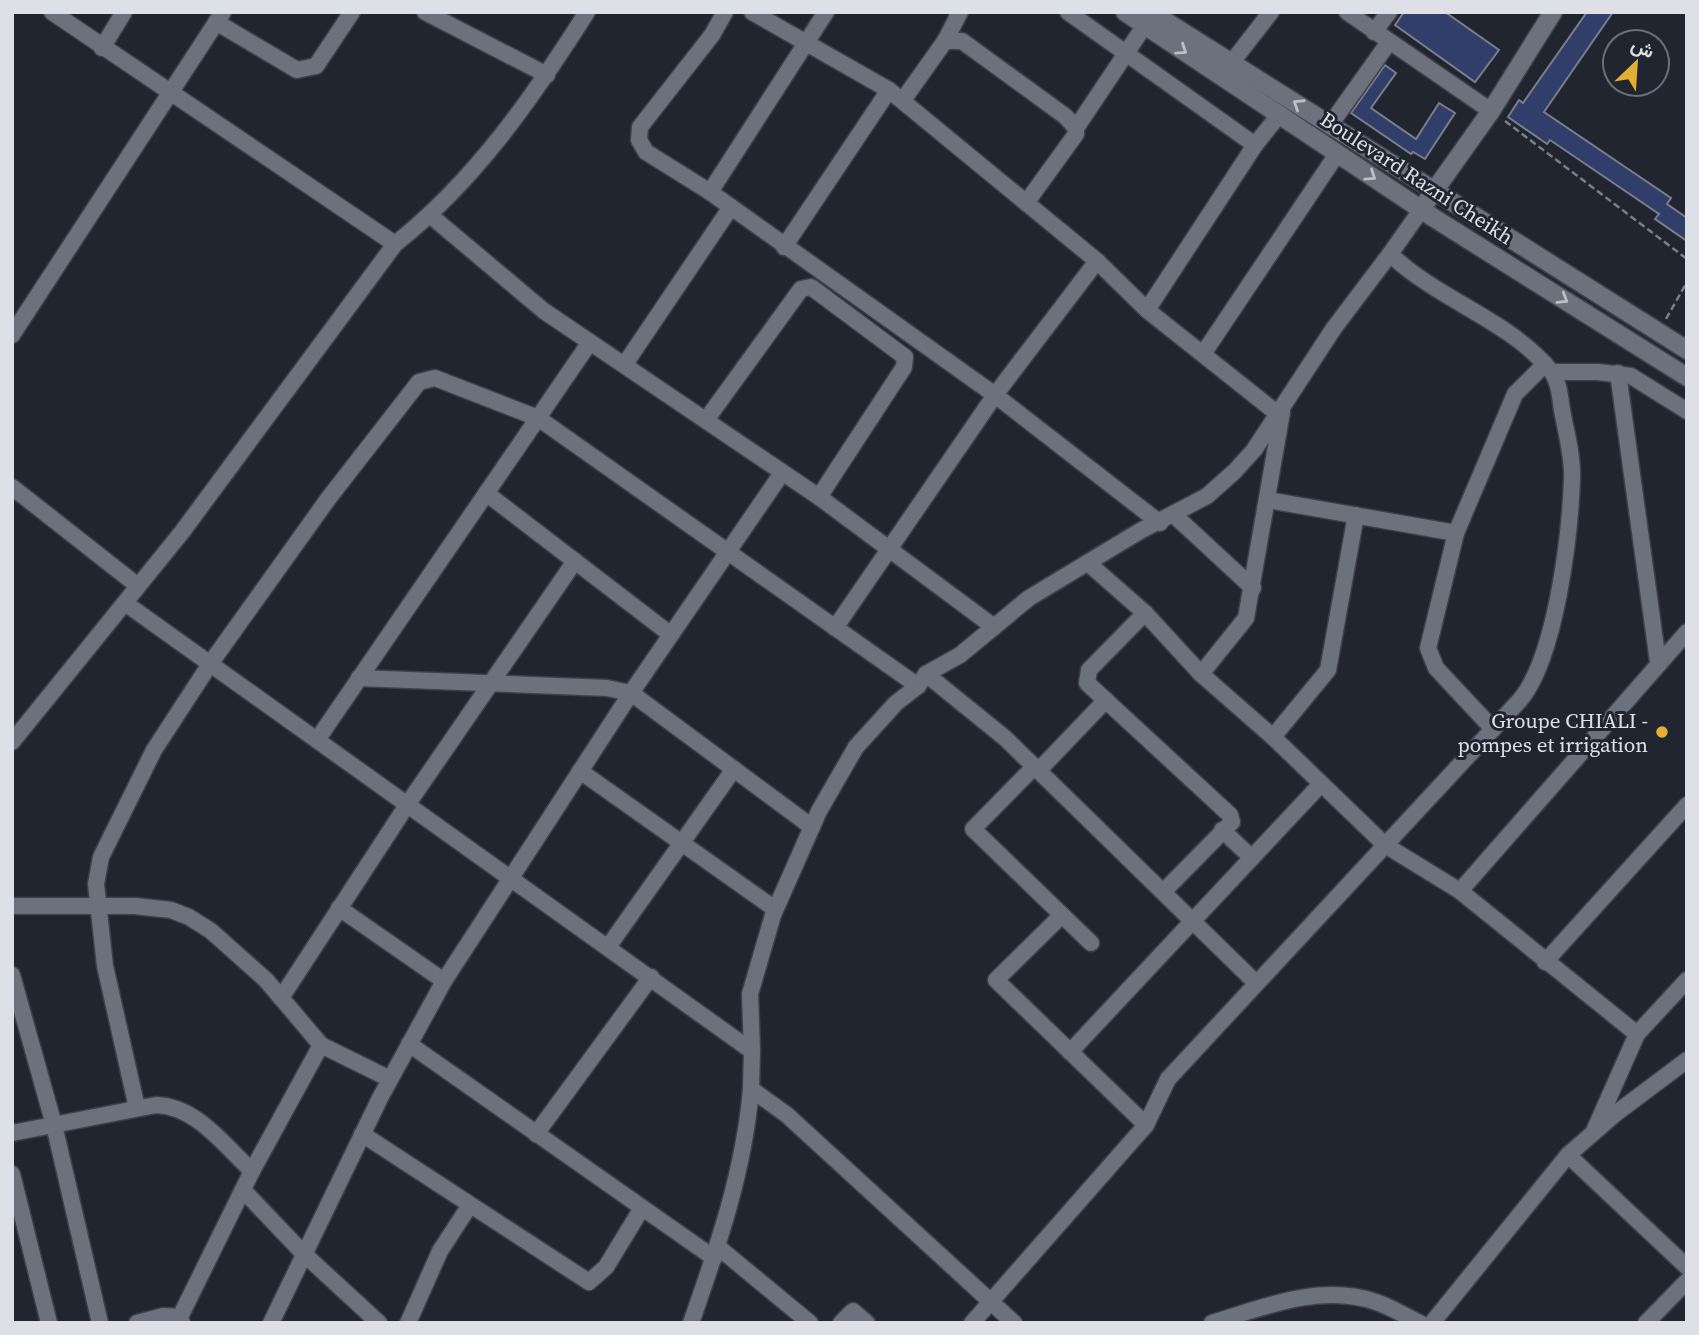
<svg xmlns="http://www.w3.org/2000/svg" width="1699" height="1335" viewBox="0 0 1699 1335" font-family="'Source Serif 4',Vazirmatn,serif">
<rect width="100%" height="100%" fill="#212530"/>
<!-- building -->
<g fill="#313e6a" stroke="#797e8b" stroke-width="2">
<path d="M1404,12h41l54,38 -24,32 -80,-57z"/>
<path d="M1587,12h26l-69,100 127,86 -4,6 20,14v23l-32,-22 4,-5 -109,-74 -3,4 -39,-27 11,-17 4,3z"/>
<path d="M1385,65l11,8 -25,35 45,31 23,-36 16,10 -30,46 -12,-7 -2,2 -60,-41z"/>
</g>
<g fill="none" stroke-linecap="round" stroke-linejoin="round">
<defs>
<g id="street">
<path d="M52,12l343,232"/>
<path d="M425,12l122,63"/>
<path d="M725,12l-13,23 -72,92 -1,13 7,12 64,40 285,203 102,-134 -208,-171 -137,-78"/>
<path d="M1068,12l187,133"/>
<path d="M1347,12l144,99"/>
<path d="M216,22l81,48 19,-4 36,-54"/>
<path d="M1374,32l15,-20"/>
<path d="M945,41l15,-29"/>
<path d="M102,48l22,-36"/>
<path d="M1232,62l39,-50"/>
<path d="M903,100l42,-59h17l103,75 11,12v6l-50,69"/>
<path d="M1330,125l59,-83"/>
<path d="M1076,128l69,-103"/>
<path d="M710,192l116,-180"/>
<path d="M431,216l113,95 275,186 175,130"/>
<path d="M784,247l105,-157"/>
<path d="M1097,261l50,49 108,-165 24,-30"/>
<path d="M1147,310l131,104"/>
<path d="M12,335l211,-323"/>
<path d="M1203,354l134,-200"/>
<path d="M625,364l106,-157"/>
<path d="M1552,372h46l33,4 56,35"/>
<path d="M1618,373l40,289"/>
<path d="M706,420l95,-131 10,-2 94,70 -1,10 -85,130"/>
<path d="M782,473l-151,220 181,134"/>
<path d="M12,487l126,99"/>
<path d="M486,493l184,141"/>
<path d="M1268,500l188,33 -28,115 8,20 57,61"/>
<path d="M1174,515l79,73"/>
<path d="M1456,533l59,-139 30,-30"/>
<path d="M1088,563l57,50 56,61 72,63 112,108 75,46 177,143 -43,97"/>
<path d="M125,603l627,448 -1,38"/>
<path d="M1145,613l-56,57 -2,13 143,132 2,7 -68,69"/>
<path d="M835,628l160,-233 165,128"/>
<path d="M926,674l79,64 251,245"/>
<path d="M1201,674l45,-56 36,-206"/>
<path d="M1273,737l55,-67 28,-155"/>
<path d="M317,740l273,-398"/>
<path d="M12,742l170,-210 213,-288c80,-63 138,-147 192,-232"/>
<path d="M1035,766l-62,63 118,114"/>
<path d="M1039,770l67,-70"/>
<path d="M580,771l195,138"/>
<path d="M1222,830l30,28"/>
<path d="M1460,891l227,-259"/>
<path d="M12,906h123l36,4 18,7 22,14 55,49 55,65 69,34"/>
<path d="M339,908l105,73"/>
<path d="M1062,915l-66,65 150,145"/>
<path d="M608,947l126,-178"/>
<path d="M1545,962l142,-157"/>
<path d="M12,975l42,150 46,198"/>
<path d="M281,998l126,-193 168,-244"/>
<path d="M1637,1034l50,-54"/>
<path d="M409,1044l305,214"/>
<path d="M752,1051l-2,-57 23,-79 46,-104 37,-64 40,-44 22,-17 8,-12 34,-19 69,-57 111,-67 67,-35 28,-25 19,-21 80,-122 56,-74"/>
<path d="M1070,1052l251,-268"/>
<path d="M137,1108l-32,-142 -9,-82 5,-27 53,-107 56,-86 118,-165 91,-117 16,-4 103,40 380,268"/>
<path d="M12,1133l144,-28c40,1 68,40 96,66l-72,146 2,6"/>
<path d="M362,1134l227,148 17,-15 36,-59"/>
<path d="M536,1134l115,-157"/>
<path d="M1568,1155l47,-41 72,-54"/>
<path d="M252,1171l69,-126"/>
<path d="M12,1174l37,149"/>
<path d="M243,1190l61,64 75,69"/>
<path d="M718,1247l92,76"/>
<path d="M137,1323l26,-7 17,1"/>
<path d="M271,1323l109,-225 64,-117 187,-288 -24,-5 -248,-10"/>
<path d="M408,1323l32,-72 30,-46"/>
<path d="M691,1323c27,-77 53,-152 60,-234l36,26 227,208"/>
<path d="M841,1323l12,-12 14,12"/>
<path d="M972,1323l174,-198 22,-46 352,-379c36,-43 50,-165 52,-221 1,-23 -6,-47 -10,-69 -2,-13 -3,-30 -12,-40 -41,-50 -112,-70 -160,-116l31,-44"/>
<path d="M1212,1323c52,-16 109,-40 164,-21 15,5 29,14 44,21"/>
<path d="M1432,1323l136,-168 119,112"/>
<path d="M1646,1323l41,-42"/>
</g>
<g id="secondary">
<path d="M1125,12l309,206 253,159"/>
<path d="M1151,12l536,338"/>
<path d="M1427,201l64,-90 62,-99"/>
</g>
</defs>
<!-- street casing -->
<use href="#street" stroke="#3d404a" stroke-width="19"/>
<!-- secondary casing -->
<use href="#secondary" stroke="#3d404a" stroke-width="21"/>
<!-- path -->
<g stroke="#7a7e87" stroke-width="2.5" stroke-dasharray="7 3.5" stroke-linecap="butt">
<path d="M1505,121l182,138"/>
<path d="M1666,319l21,-37"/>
</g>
<!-- street -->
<use href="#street" stroke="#6c717e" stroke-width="16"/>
<!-- secondary -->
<use href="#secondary" stroke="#6c717e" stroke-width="18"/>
</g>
<!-- one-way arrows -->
<defs><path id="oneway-chevron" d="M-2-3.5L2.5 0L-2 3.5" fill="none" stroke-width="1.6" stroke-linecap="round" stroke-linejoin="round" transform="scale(1.75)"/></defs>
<g stroke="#bbbfc8">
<use href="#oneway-chevron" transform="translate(1182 50) rotate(34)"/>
<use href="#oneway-chevron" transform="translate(1298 104) rotate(-147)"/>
<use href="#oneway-chevron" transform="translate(1371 176) rotate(34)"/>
<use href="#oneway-chevron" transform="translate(1563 299) rotate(32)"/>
</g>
<!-- markers -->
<circle fill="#e2af34" stroke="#212530" stroke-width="2.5" cx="1662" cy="732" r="7"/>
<g text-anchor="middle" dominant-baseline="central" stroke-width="6" stroke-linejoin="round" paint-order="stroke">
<!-- street labels -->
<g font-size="21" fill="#dde0e7" stroke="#212530">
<text transform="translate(1417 178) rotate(33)">Boulevard Razni Cheikh</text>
</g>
<!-- poi labels -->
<g font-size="21" fill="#dde0e7" stroke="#212530" text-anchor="end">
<text x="1648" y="720">Groupe CHIALI -<tspan x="1648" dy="24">pompes et irrigation</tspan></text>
</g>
</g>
<!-- border -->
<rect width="1699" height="1335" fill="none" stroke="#dde0e7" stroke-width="28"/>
<!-- north arrow -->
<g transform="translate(1636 63) rotate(25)"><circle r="33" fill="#212530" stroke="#6c7079" stroke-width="2"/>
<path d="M0-5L12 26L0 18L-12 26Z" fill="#e2af34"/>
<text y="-10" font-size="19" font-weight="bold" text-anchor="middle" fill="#dde0e7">ش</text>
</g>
</svg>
